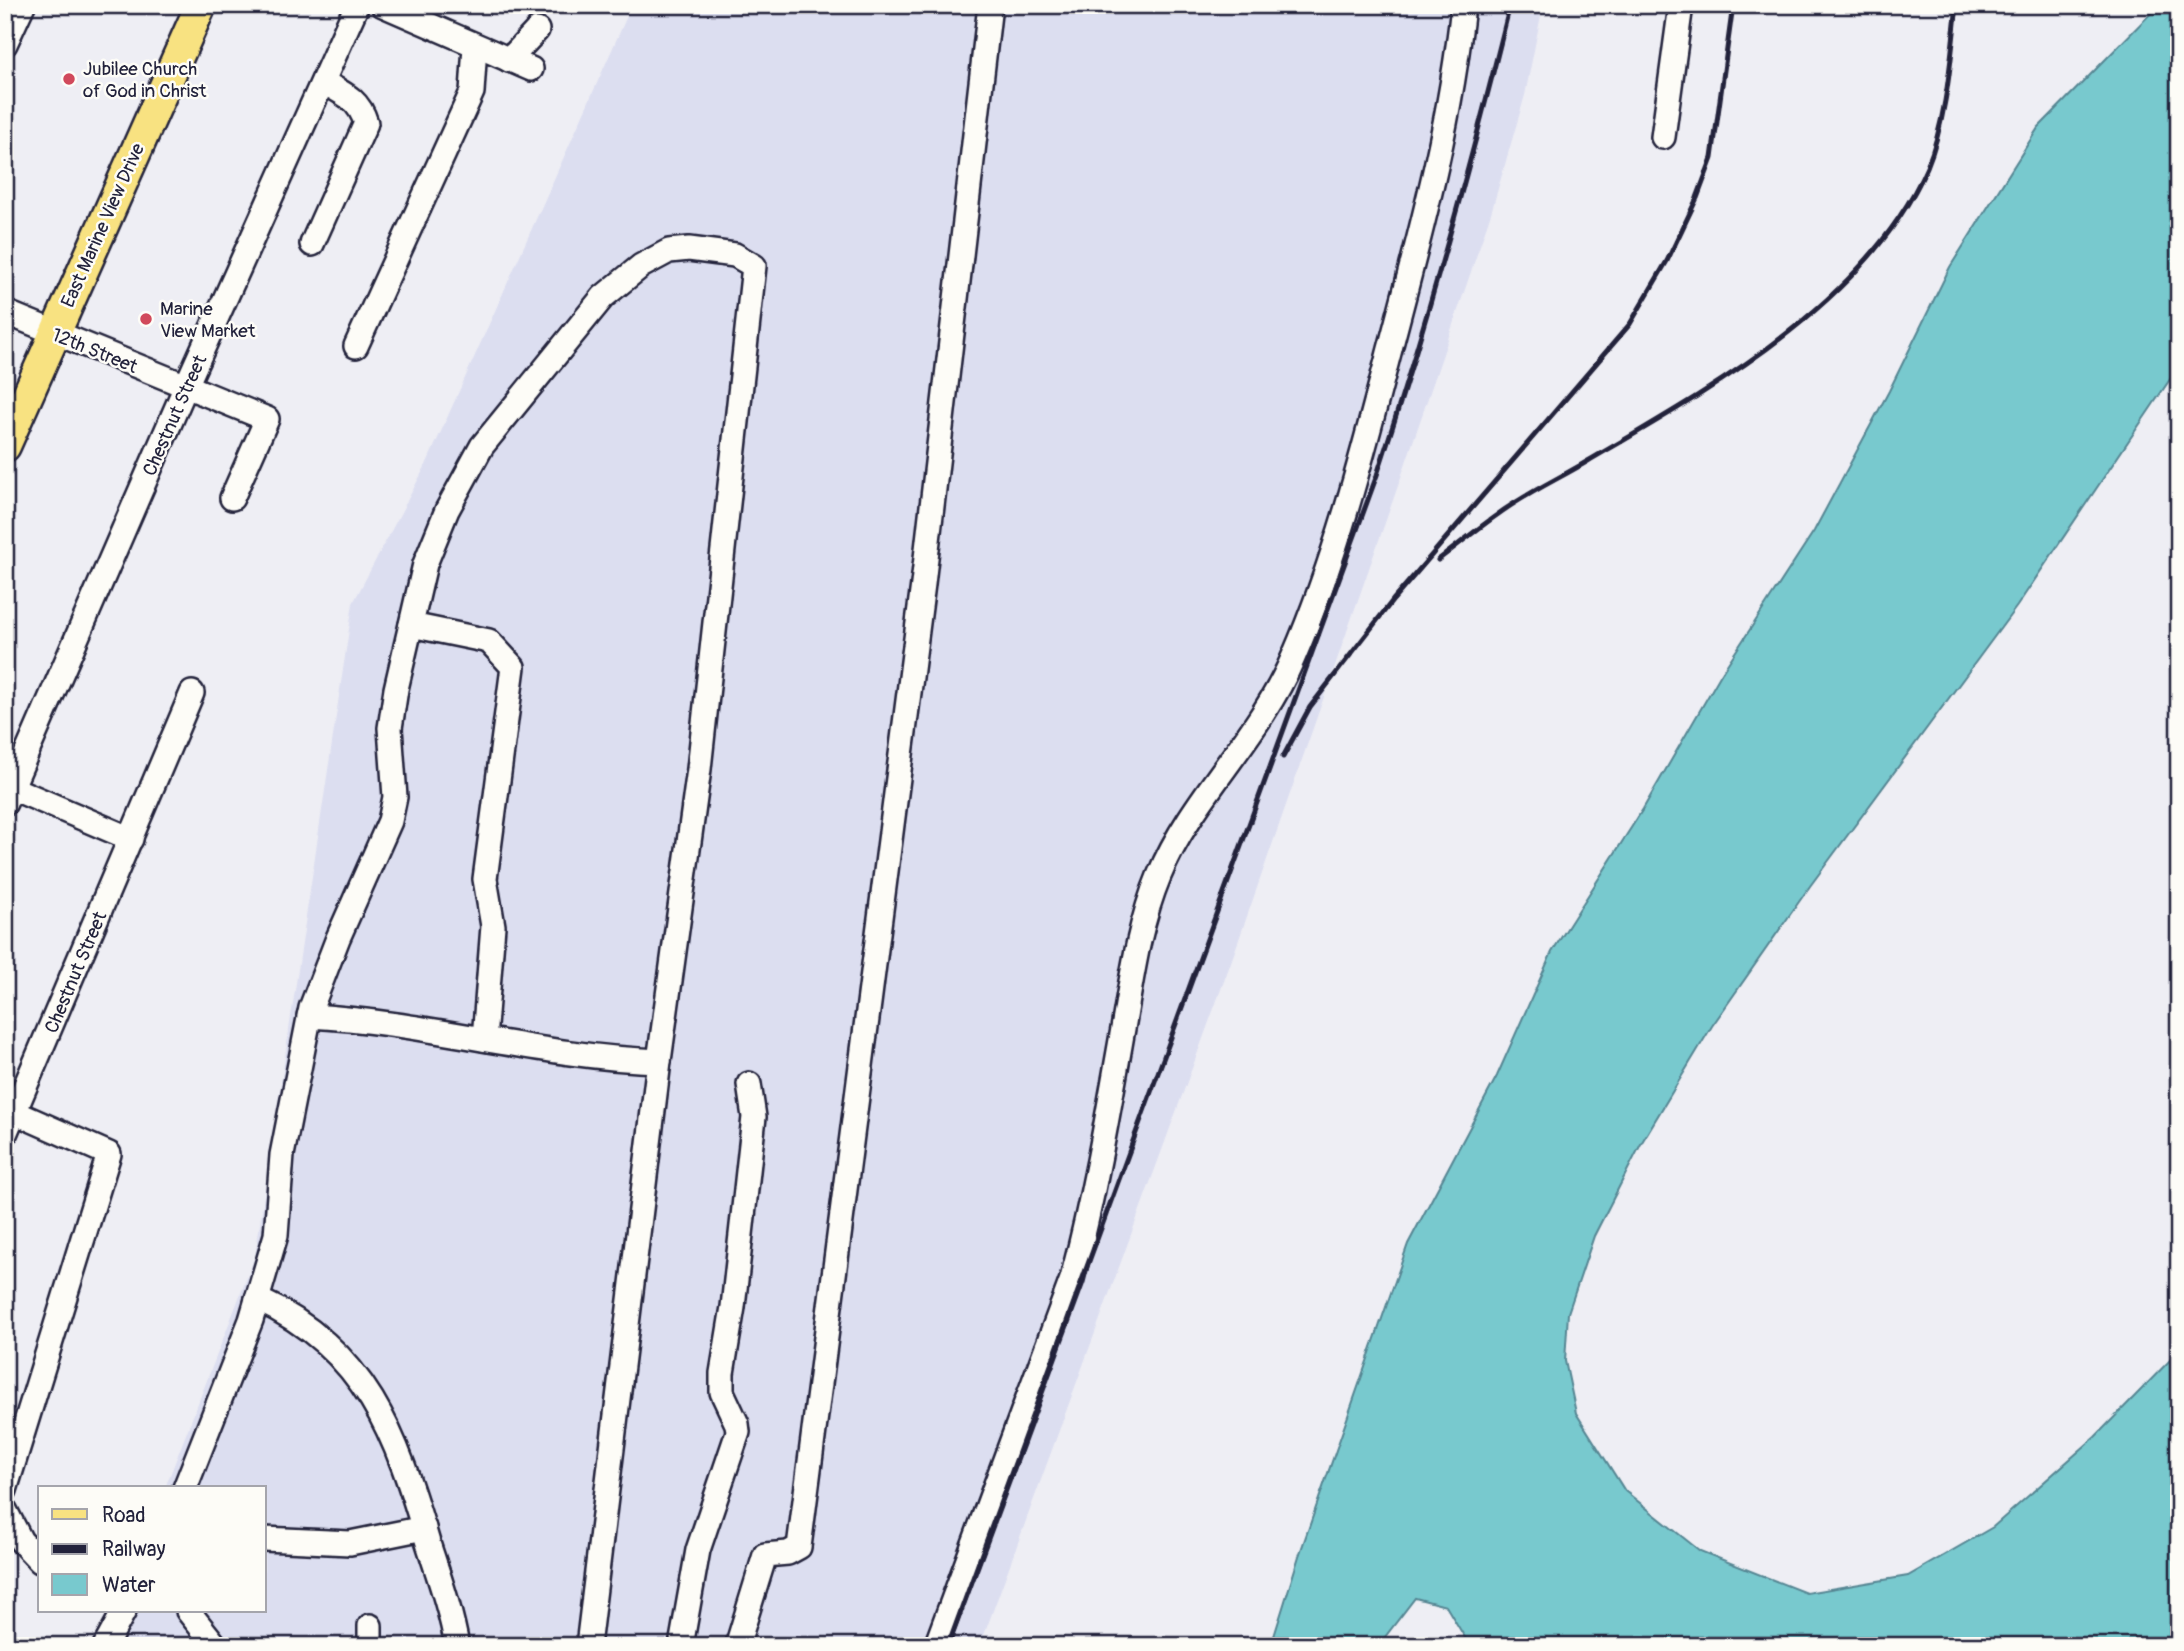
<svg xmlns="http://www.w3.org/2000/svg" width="2184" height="1651" font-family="Pangolin,sans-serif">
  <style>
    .built { fill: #dcdef0 }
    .water { fill: #78c9ce; stroke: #568693; stroke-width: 2 }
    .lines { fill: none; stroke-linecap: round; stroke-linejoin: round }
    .minor-casing { stroke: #22223b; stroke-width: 28 }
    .major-casing { stroke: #22223b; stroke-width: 35 }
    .path { stroke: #22223b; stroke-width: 3.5; stroke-dasharray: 5 5; stroke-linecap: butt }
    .minor { stroke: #fdfcf7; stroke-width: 23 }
    .major { stroke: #f8e281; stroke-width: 30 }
    .rail { stroke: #22223b; stroke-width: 5 }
    .poi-dot { fill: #d1495b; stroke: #fdfcf7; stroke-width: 2.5 }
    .labels { text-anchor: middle; stroke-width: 5; stroke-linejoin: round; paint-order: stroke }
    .poi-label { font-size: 19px; fill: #22223b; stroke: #fdfcf7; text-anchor: start }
    .street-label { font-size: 19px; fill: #22223b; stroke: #fdfcf7 }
  </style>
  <rect width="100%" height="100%" fill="#eeeef4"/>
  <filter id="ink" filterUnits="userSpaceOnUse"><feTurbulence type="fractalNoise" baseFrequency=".0143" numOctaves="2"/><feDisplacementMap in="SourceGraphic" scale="14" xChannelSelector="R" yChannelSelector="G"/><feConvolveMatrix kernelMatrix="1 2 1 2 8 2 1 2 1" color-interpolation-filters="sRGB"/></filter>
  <g filter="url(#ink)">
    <path class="built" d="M 632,5 L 1543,5 L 1525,95 L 1491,213 L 1399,483 L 1231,962 L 980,1646 L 104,1646 L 117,1611 L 264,1611 L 264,1488 L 165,1488 L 255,1257 L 353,603 L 426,465 Z"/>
    <path class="water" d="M 2159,5 L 2179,5 L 2179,366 L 2017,606 L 1810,886 L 1712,1026 L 1642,1142 L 1594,1236 L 1568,1313 L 1565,1361 L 1576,1413 L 1625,1491 L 1700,1551 L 1806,1593 L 1908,1576 L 1993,1527 L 2095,1437 L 2179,1351 L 2179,1646 L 1470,1646 L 1446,1606 L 1415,1598 L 1378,1646 L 1271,1646 L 1299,1556 L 1408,1244 L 1497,1076 L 1552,952 L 1643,809 L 1721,674 L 1814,531 L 1889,391 L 1950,267 L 2038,128 Z"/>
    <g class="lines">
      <defs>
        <g id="minor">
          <path d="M 383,5 L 531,69"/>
          <path d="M 5,44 L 23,5"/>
          <path d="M 509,60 L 537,30"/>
          <path d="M 1663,137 L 1681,5"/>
          <path d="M 312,244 L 366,123 C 359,99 343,93 323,82"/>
          <path d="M 5,312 L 267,419 L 232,498"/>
          <path d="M 356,346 L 472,92 L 475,46"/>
          <path d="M 411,625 L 489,641 L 513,667 L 485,879 L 493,926 L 484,1039"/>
          <path d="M 5,785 L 131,839"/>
          <path d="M 5,803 L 186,386 L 357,5"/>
          <path d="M 309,1016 C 427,1022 542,1057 659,1061 L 588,1646"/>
          <path d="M 5,1134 L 192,693"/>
          <path d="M 257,1299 C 367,1350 396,1434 428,1543 C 439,1577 451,1611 457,1646"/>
          <path d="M 185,1488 L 251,1320 L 276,1235 L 282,1155 L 311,1008 L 338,938 L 390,821 L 395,797 L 390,728 L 396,689 L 425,564 L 447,510 L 482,446 L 603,297 L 641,266 L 669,251 L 689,249 L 735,255 L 754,266 L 699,769 L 659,1061"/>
          <path d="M 5,1490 L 109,1154 L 14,1112"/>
          <path d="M 5,1510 L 21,1541 L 40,1561"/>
          <path d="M 264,1539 L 350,1543 L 424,1528"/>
          <path d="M 188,1611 L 216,1646"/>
          <path d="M 370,1626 L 370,1646"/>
          <path d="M 105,1646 L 124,1611"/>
          <path d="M 681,1646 L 698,1550 L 738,1432 L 737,1424 L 722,1392 L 722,1373 L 733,1307 L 754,1117 L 749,1084"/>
          <path d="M 737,1646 L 765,1555 L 788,1553 L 799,1547 L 923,584 L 990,5"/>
          <path d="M 936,1646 L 1072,1279 C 1093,1200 1107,1120 1121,1040 C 1131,985 1137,929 1159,876 C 1192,796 1259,738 1293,658 C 1336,559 1363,453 1390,349 C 1420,235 1451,123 1463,5"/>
        </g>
        <path id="major" d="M 5,446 L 201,5"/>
      </defs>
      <use href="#minor" class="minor-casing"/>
      <use href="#major" class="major-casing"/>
      <path class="path" d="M 5,486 L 12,470"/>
      <use href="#minor" class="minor"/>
      <use href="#major" class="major"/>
      <g class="rail">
        <path d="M 1438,560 C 1458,545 1477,529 1497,515 C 1525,494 1558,479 1588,461 C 1711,389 1868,302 1927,167 C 1947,119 1951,56 1957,5"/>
        <path d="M 1283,757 L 1310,707 L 1393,600 L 1630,324 L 1667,261 L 1697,198 L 1712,158 L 1733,5"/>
        <path d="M 948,1646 L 1377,475 C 1428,320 1471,163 1510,5"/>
      </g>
    </g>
  </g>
  <g class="poi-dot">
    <circle cx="69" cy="79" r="7"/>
    <circle cx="146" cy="319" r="7"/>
  </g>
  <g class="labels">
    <g class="poi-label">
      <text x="83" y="75">Jubilee Church<tspan x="83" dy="22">of God in Christ</tspan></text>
      <text x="160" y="315">Marine<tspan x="160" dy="22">View Market</tspan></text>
    </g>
    <g class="street-label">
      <text transform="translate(102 225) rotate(-66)" y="7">East Marine View Drive</text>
      <text transform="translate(95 350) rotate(22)" y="7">12th Street</text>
      <text transform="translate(174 415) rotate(-66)" y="7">Chestnut Street</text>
      <text transform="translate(75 972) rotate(-67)" y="7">Chestnut Street</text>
    </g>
  </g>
  <rect width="2184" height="1651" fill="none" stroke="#fdfcf7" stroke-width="28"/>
  <rect x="14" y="14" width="2156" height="1623" fill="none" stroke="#22223b" stroke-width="2.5" filter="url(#ink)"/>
  <rect x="38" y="1486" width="228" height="126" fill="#fdfcf7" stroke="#a5a5ac" stroke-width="2"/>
  <rect x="52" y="1509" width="35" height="10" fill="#f8e281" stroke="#a5a5ac" stroke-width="2"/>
  <text x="102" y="1522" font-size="21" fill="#22223b">Road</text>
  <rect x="52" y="1544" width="35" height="10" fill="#22223b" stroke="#a5a5ac" stroke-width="2"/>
  <text x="102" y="1556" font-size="21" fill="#22223b">Railway</text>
  <rect x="52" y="1574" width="35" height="21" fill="#78c9ce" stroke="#a5a5ac" stroke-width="2"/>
  <text x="102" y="1592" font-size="21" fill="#22223b">Water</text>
</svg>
